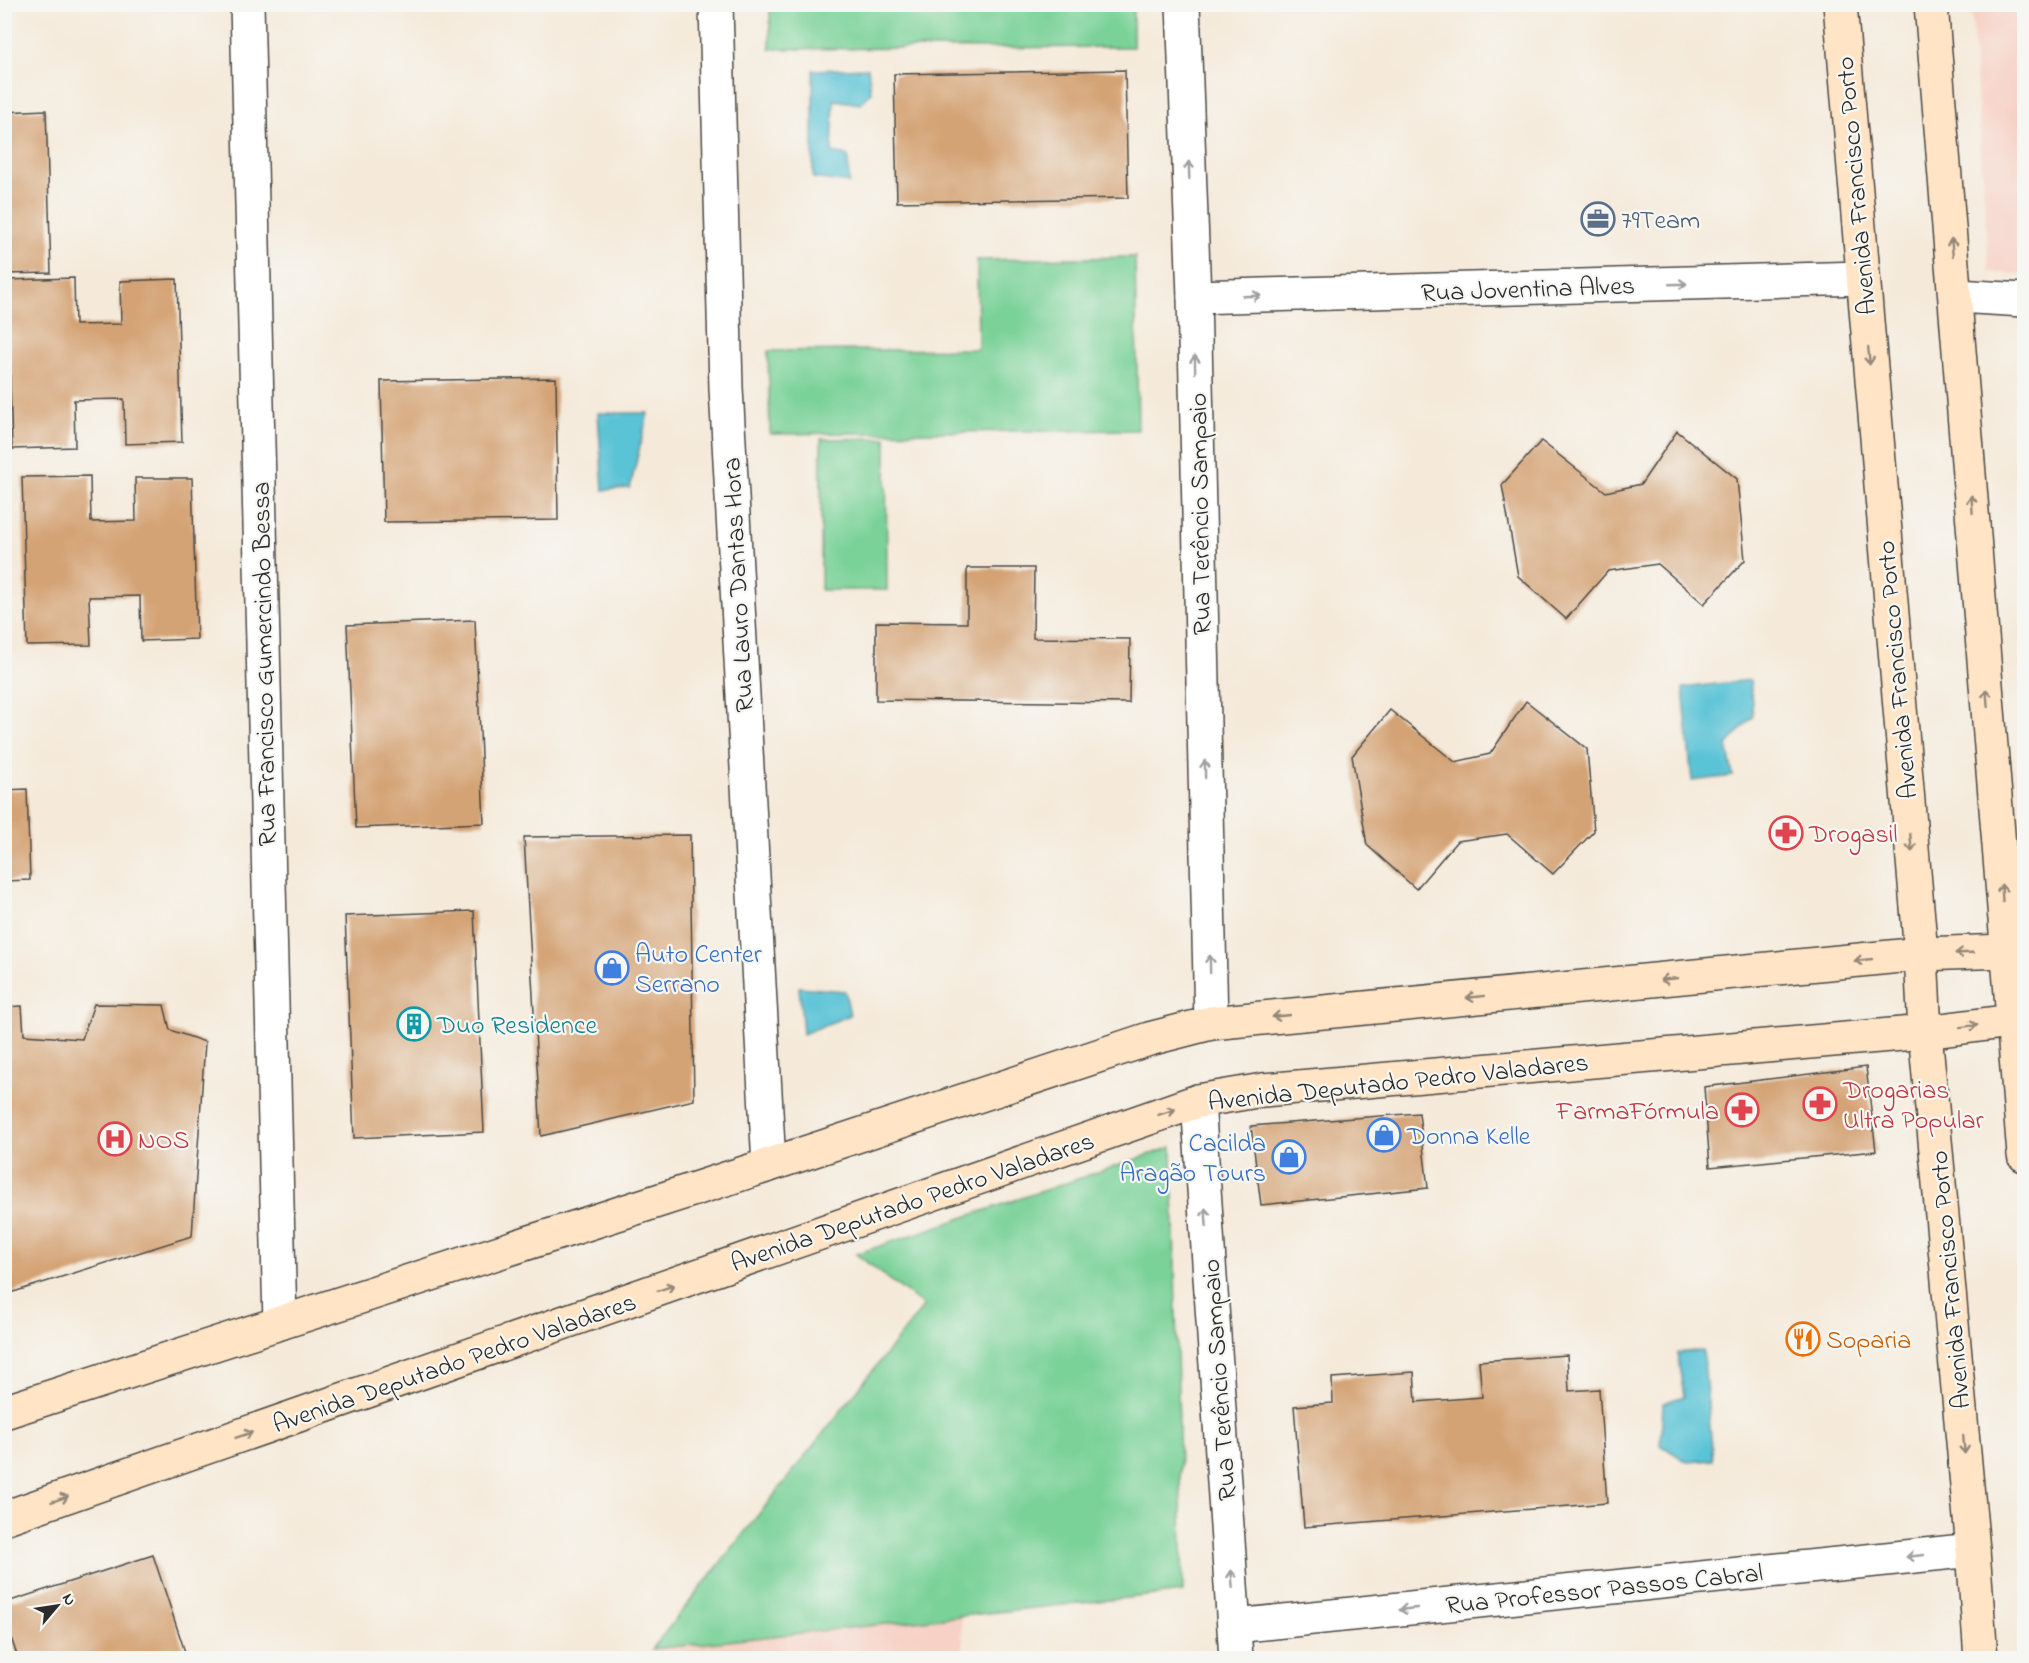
<svg xmlns="http://www.w3.org/2000/svg" width="2029" height="1663" font-family="'Indie Flower',sans-serif">
  <style>
    .built { fill: #f7d1c6 }
    .green { fill: #7ad298; stroke: #527e62; stroke-width: 1.5 }
    .water { fill: #5ac3d6; stroke: #427780; stroke-width: 1.5 }
    .building { fill: #d4a375 }
    .lines { fill: none; stroke-linecap: round; stroke-linejoin: round }
    .minor-casing { stroke: #494845; stroke-width: 36 }
    .secondary-casing { stroke: #494845; stroke-width: 36 }
    .minor { stroke: #fff; stroke-width: 33 }
    .secondary { stroke: #ffe4c6; stroke-width: 33 }
    .oneway { stroke: #a0a0a0 }
    .oneway2 { stroke: #958878 }
    .labels { text-anchor: middle; stroke-width: 4.5; stroke-linejoin: round; paint-order: stroke }
    .street-label { font-size: 26px; fill: #2b2b2b; stroke: #f6f6f2 }
    .service-label { font-size: 26px; fill: #4e5e75; stroke: #f6f6f2; text-anchor: start }
    .health-label { font-size: 26px; fill: #be3a42; stroke: #f6f6f2; text-anchor: start }
    .shop-label { font-size: 26px; fill: #366cbe; stroke: #f6f6f2; text-anchor: start }
    .culture-label { font-size: 26px; fill: #0d838f; stroke: #f6f6f2; text-anchor: start }
    .food-label { font-size: 26px; fill: #c56008; stroke: #f6f6f2; text-anchor: start }
  </style>
  <rect width="100%" height="100%" fill="#f6f6f2"/>
  <filter id="ink" filterUnits="userSpaceOnUse"><feTurbulence type="fractalNoise" baseFrequency=".0167" numOctaves="2"/><feDisplacementMap in="SourceGraphic" scale="12" xChannelSelector="R" yChannelSelector="G"/><feConvolveMatrix kernelMatrix="1 2 1 2 8 2 1 2 1" color-interpolation-filters="sRGB"/></filter>
  <filter id="wash" filterUnits="userSpaceOnUse"><feTurbulence type="fractalNoise" baseFrequency=".008" numOctaves="4" result="noise"/><feDisplacementMap in="SourceGraphic" scale="24" xChannelSelector="R" yChannelSelector="G"/><feGaussianBlur stdDeviation="1.35" result="paint"/><feColorMatrix in="noise" values="0 0 0 0 0 0 0 0 0 0 0 0 0 0 0 0 0 1.4 0 .05"/><feComposite in="paint" operator="in"/></filter>
  <g filter="url(#wash)">
    <rect width="100%" height="100%" fill="#f5eada"/>
    <g class="built">
      <path d="M 1971,5 L 2024,5 L 2024,275 L 1989,272 Z"/>
      <path d="M 961,1615 L 964,1658 L 653,1658 L 653,1650 Z"/>
    </g>
    <g class="green">
      <path d="M 770,5 L 1133,5 L 1133,47 L 770,49 Z"/>
      <path d="M 1135,257 L 1138,430 L 770,434 L 768,351 L 978,349 L 977,260 Z"/>
      <path d="M 886,438 L 887,590 L 821,590 L 821,439 Z"/>
      <path d="M 1172,1147 L 1183,1592 L 652,1649 L 924,1306 L 856,1254 Z"/>
    </g>
    <g class="water">
      <path d="M 868,68 L 871,92 L 861,104 L 834,100 L 832,153 L 848,156 L 849,183 L 813,178 L 813,70 Z"/>
      <path d="M 598,413 L 648,413 L 630,488 L 603,490 Z"/>
      <path d="M 1750,680 L 1753,716 L 1727,745 L 1733,776 L 1692,781 L 1683,688 Z"/>
      <path d="M 799,987 L 845,991 L 850,1015 L 803,1034 Z"/>
      <path d="M 1703,1350 L 1713,1460 L 1687,1462 L 1661,1445 L 1663,1403 L 1684,1396 L 1677,1353 Z"/>
    </g>
    <g id="blocks">
      <g class="building">
        <path d="M 1125,70 L 1128,198 L 897,202 L 894,74 Z"/>
        <path d="M 46,110 L 51,273 L 4,274 L 4,112 Z"/>
        <path d="M 74,278 L 75,325 L 121,324 L 120,281 L 177,279 L 182,442 L 125,444 L 124,399 L 74,400 L 75,447 L 12,449 L 7,280 Z"/>
        <path d="M 556,378 L 558,520 L 384,522 L 381,381 Z"/>
        <path d="M 1677,431 L 1737,479 L 1745,560 L 1704,604 L 1658,564 L 1608,571 L 1566,619 L 1518,576 L 1502,485 L 1541,441 L 1606,492 L 1641,484 Z"/>
        <path d="M 90,476 L 91,522 L 136,521 L 135,478 L 192,478 L 197,639 L 141,641 L 140,596 L 89,597 L 91,645 L 27,646 L 22,477 Z"/>
        <path d="M 967,568 L 1034,568 L 1033,638 L 1130,639 L 1129,703 L 876,700 L 876,622 L 967,623 Z"/>
        <path d="M 475,620 L 484,823 L 356,828 L 347,625 Z"/>
        <path d="M 1526,701 L 1587,749 L 1594,831 L 1553,874 L 1507,834 L 1457,841 L 1416,889 L 1367,845 L 1352,756 L 1390,710 L 1455,762 L 1490,754 Z"/>
        <path d="M 27,789 L 30,880 L 4,881 L 4,790 Z"/>
        <path d="M 690,835 L 694,1100 L 541,1136 L 524,837 Z"/>
        <path d="M 474,911 L 484,1132 L 354,1138 L 345,916 Z"/>
        <path d="M 94,1004 L 164,1005 L 170,1030 L 205,1042 L 192,1236 L 4,1295 L 4,1007 L 22,1006 L 24,1035 L 82,1039 Z"/>
        <path d="M 1866,1067 L 1876,1151 L 1710,1167 L 1704,1087 Z"/>
        <path d="M 1419,1113 L 1428,1188 L 1261,1205 L 1251,1126 Z"/>
        <path d="M 1567,1355 L 1569,1391 L 1599,1389 L 1607,1503 L 1304,1527 L 1294,1406 L 1333,1403 L 1332,1378 L 1414,1372 L 1416,1402 L 1482,1397 L 1479,1361 Z"/>
        <path d="M 153,1555 L 187,1658 L 18,1658 L 4,1618 L 4,1603 Z"/>
      </g>
    </g>
  </g>
  <g filter="url(#ink)">
    <use href="#blocks" fill-opacity="0" stroke="#494845" stroke-width="1.5"/>
    <g class="lines">
      <defs>
        <g id="minor">
          <path d="M 247,4 L 280,1323"/>
          <path d="M 716,4 L 726,388 L 769,1165"/>
          <path d="M 1183,4 L 1194,297 L 1211,1023"/>
          <path d="M 1957,296 L 2024,300"/>
          <path d="M 1194,297 L 1863,278"/>
          <path d="M 1198,1101 L 1236,1658"/>
          <path d="M 1235,1626 L 1973,1550"/>
        </g>
        <g id="secondary">
          <path d="M 1840,4 L 1921,954 L 1925,1032 L 1973,1550 L 1981,1658"/>
          <path d="M 1931,4 C 1965,388 1991,772 2024,1155"/>
          <path d="M 4,1412 L 769,1165 L 1149,1039 L 1211,1023 L 1921,954 L 2007,951"/>
          <path d="M 4,1518 L 1198,1101 L 1263,1090 L 1925,1032 L 2012,1021"/>
        </g>
      </defs>
      <use href="#minor" class="minor-casing"/>
      <use href="#secondary" class="secondary-casing"/>
      <use href="#minor" class="minor"/>
      <use href="#secondary" class="secondary"/>
    </g>
    <defs><path id="oneway-shaft" d="M-6 0H5M1.5-3L5.5 0L1.5 3" fill="none" stroke-width="1.6" stroke-linecap="round" stroke-linejoin="round" transform="scale(1.5)"/></defs>
    <g class="oneway">
      <use href="#oneway-shaft" transform="translate(1189 170) rotate(-92)"/>
      <use href="#oneway-shaft" transform="translate(1678 284) rotate(-2)"/>
      <use href="#oneway-shaft" transform="translate(1252 296) rotate(-2)"/>
      <use href="#oneway-shaft" transform="translate(1195 364) rotate(-91)"/>
      <use href="#oneway-shaft" transform="translate(1205 769) rotate(-91)"/>
      <use href="#oneway-shaft" transform="translate(1210 964) rotate(-91)"/>
      <use href="#oneway-shaft" transform="translate(1206 1217) rotate(-94)"/>
      <use href="#oneway-shaft" transform="translate(1915 1556) rotate(174)"/>
      <use href="#oneway-shaft" transform="translate(1232 1579) rotate(-94)"/>
      <use href="#oneway-shaft" transform="translate(1408 1609) rotate(174)"/>
    </g>
    <g class="oneway2">
      <use href="#oneway-shaft" transform="translate(1952 247) rotate(-95)"/>
      <use href="#oneway-shaft" transform="translate(1869 356) rotate(85)"/>
      <use href="#oneway-shaft" transform="translate(1972 504) rotate(-94)"/>
      <use href="#oneway-shaft" transform="translate(1987 698) rotate(-94)"/>
      <use href="#oneway-shaft" transform="translate(1911 843) rotate(85)"/>
      <use href="#oneway-shaft" transform="translate(2002 893) rotate(-94)"/>
      <use href="#oneway-shaft" transform="translate(1964 953) rotate(178)"/>
      <use href="#oneway-shaft" transform="translate(1863 960) rotate(174)"/>
      <use href="#oneway-shaft" transform="translate(1669 979) rotate(174)"/>
      <use href="#oneway-shaft" transform="translate(1475 997) rotate(174)"/>
      <use href="#oneway-shaft" transform="translate(1281 1016) rotate(174)"/>
      <use href="#oneway-shaft" transform="translate(1969 1026) rotate(-7)"/>
      <use href="#oneway-shaft" transform="translate(1167 1112) rotate(-19)"/>
      <use href="#oneway-shaft" transform="translate(666 1288) rotate(-19)"/>
      <use href="#oneway-shaft" transform="translate(244 1435) rotate(-19)"/>
      <use href="#oneway-shaft" transform="translate(1964 1445) rotate(85)"/>
      <use href="#oneway-shaft" transform="translate(60 1499) rotate(-19)"/>
    </g>
  </g>
  <defs>
    <symbol id="office-ring" viewBox="-11 -11 22 22"><circle r="9.5" fill="#f6f6f2" stroke="#5c6f8a" stroke-width="1.5"/><path d="M-6-3h4V-5.5h4V-3h4V5H-6ZM-1-4.5V-3h2v-1.5ZM-6 0V1H6V0Z" fill="#5c6f8a"/></symbol>
    <symbol id="pharmacy-ring" viewBox="-11 -11 22 22"><circle r="9.5" fill="#f6f6f2" stroke="#e0444e" stroke-width="1.5"/><path d="M-2-6h4v4h4v4h-4v4h-4v-4h-4v-4h4Z" fill="#e0444e"/></symbol>
    <symbol id="shop-ring" viewBox="-11 -11 22 22"><circle r="9.5" fill="#f6f6f2" stroke="#3f7fe0" stroke-width="1.5"/><path d="M-5-2.5h2.3a2.7 3.5 0 0 1 5.4 0H5L5.5 6h-11ZM-1.5-2.5h3a1.5 2.3 0 0 0-3 0Z" fill="#3f7fe0"/></symbol>
    <symbol id="building-ring" viewBox="-11 -11 22 22"><circle r="9.5" fill="#f6f6f2" stroke="#0f9aa8" stroke-width="1.5"/><path d="M-4-6H4V6H1V3H-1V6H-4ZM-2.5-4.3h1.7v1.8h-1.7ZM.8-4.3h1.7v1.8H.8ZM-2.5-1h1.7V.8h-1.7ZM.8-1h1.7V.8H.8Z" fill="#0f9aa8"/></symbol>
    <symbol id="hospital-ring" viewBox="-11 -11 22 22"><circle r="9.5" fill="#f6f6f2" stroke="#e0444e" stroke-width="1.5"/><path d="M-5-5h3v3.5h4V-5h3V5h-3V1.5h-4V5h-3Z" fill="#e0444e"/></symbol>
    <symbol id="restaurant-ring" viewBox="-11 -11 22 22"><circle r="9.5" fill="#f6f6f2" stroke="#e8710a" stroke-width="1.5"/><path d="M-5-6h1v4h1v-4h1v4h1v-4h1v5L-1.5 .5V6h-2V.5L-5-1ZM5-6V6H3V1.5H1.5Q1.5-4 5-6Z" fill="#e8710a"/></symbol>
  </defs>
  <g fill-rule="evenodd">
    <use href="#office-ring" x="1579" y="200" width="38" height="38"/>
    <use href="#pharmacy-ring" x="1767" y="814" width="38" height="38"/>
    <use href="#shop-ring" x="593" y="949" width="38" height="38"/>
    <use href="#building-ring" x="395" y="1005" width="38" height="38"/>
    <use href="#pharmacy-ring" x="1801" y="1085" width="38" height="38"/>
    <use href="#pharmacy-ring" x="1723" y="1091" width="38" height="38"/>
    <use href="#shop-ring" x="1365" y="1116" width="38" height="38"/>
    <use href="#hospital-ring" x="96" y="1120" width="38" height="38"/>
    <use href="#shop-ring" x="1270" y="1138" width="38" height="38"/>
    <use href="#restaurant-ring" x="1784" y="1320" width="38" height="38"/>
  </g>
  <g class="labels">
    <g class="street-label">
      <text transform="translate(1855 186) rotate(-95)" y="9">Avenida Francisco Porto</text>
      <text transform="translate(1528 288) rotate(-2)" y="9">Rua Joventina Alves</text>
      <text transform="translate(1199 514) rotate(-91)" y="9">Rua Terêncio Sampaio</text>
      <text transform="translate(737 585) rotate(-93)" y="9">Rua Lauro Dantas Hora</text>
      <text transform="translate(263 664) rotate(-91)" y="9">Rua Francisco Gumercindo Bessa</text>
      <text transform="translate(1896 670) rotate(-95)" y="9">Avenida Francisco Porto</text>
      <text transform="translate(1398 1081) rotate(-6)" y="9">Avenida Deputado Pedro Valadares</text>
      <text transform="translate(912 1201) rotate(-19)" y="9">Avenida Deputado Pedro Valadares</text>
      <text transform="translate(1949 1280) rotate(-95)" y="9">Avenida Francisco Porto</text>
      <text transform="translate(454 1362) rotate(-19)" y="9">Avenida Deputado Pedro Valadares</text>
      <text transform="translate(1218 1380) rotate(-94)" y="9">Rua Terêncio Sampaio</text>
      <text transform="translate(1604 1588) rotate(-6)" y="9">Rua Professor Passos Cabral</text>
    </g>
    <g class="service-label">
      <text x="1621" y="228">79Team</text>
    </g>
    <g class="health-label">
      <text x="1809" y="842">Drogasil</text>
      <text x="1843" y="1098">Drogarias<tspan x="1843" dy="30">Ultra Popular</tspan></text>
      <text x="1719" y="1119" text-anchor="end">FarmaFórmula</text>
      <text x="138" y="1148">NOS</text>
    </g>
    <g class="shop-label">
      <text x="635" y="962">Auto Center<tspan x="635" dy="30">Serrano</tspan></text>
      <text x="1407" y="1144">Donna Kelle</text>
      <text x="1266" y="1151" text-anchor="end">Cacilda<tspan x="1266" dy="30">Aragão Tours</tspan></text>
    </g>
    <g class="culture-label">
      <text x="437" y="1033">Duo Residence</text>
    </g>
    <g class="food-label">
      <text x="1826" y="1348">Soparia</text>
    </g>
  </g>
  <rect width="2029" height="1663" fill="none" stroke="#f6f6f2" stroke-width="24"/>
  <g transform="translate(57 1606) rotate(61)" stroke="#f6f6f2" stroke-width="4.5" paint-order="stroke">
  <path d="M0-4.5L10 22L0 15L-10 22Z" fill="#2b2b2b"/>
  <text y="-9" font-size="16" font-weight="bold" text-anchor="middle" fill="#2b2b2b">N</text>
  </g>
</svg>
